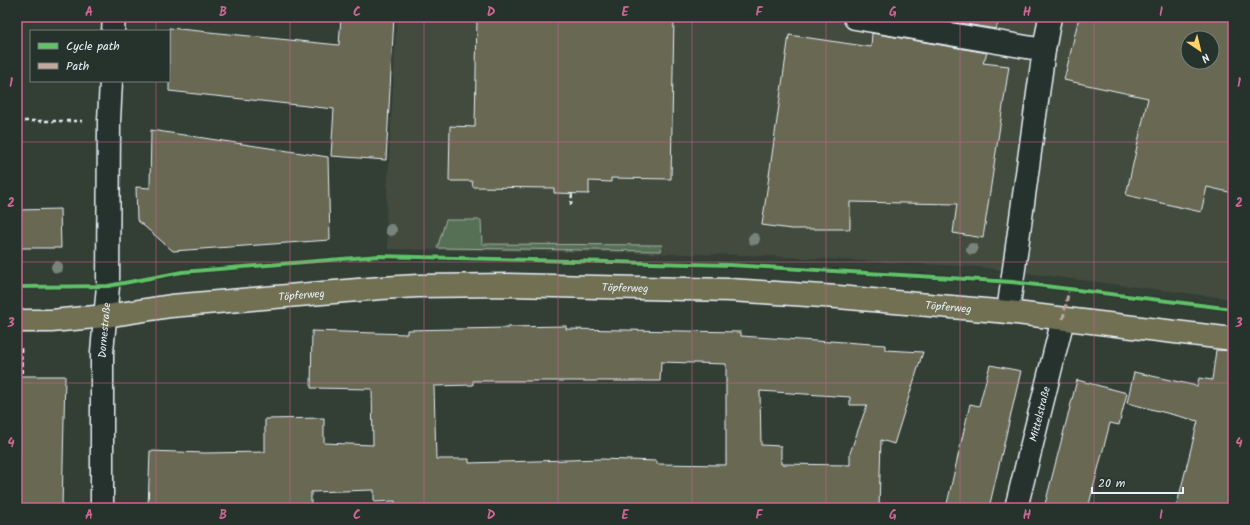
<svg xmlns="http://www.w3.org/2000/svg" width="1250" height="525" font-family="Kalam,sans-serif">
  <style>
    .built { fill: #434b3e; fill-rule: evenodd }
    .green { fill: #576f54; stroke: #a0b0a6 }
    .building { fill: #696853; stroke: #e8f1f8; fill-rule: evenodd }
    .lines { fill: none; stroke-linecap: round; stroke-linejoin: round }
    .minor-casing { stroke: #e8f1f8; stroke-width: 25 }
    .major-casing { stroke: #e8f1f8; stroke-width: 25 }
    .path { stroke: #e8f1f8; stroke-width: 2.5; stroke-dasharray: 4 3; stroke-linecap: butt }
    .minor { stroke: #26332d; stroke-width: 22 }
    .major { stroke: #716f52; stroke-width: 22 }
    .quiet { stroke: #c3a89e; stroke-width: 3; stroke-dasharray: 6 3; stroke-linecap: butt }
    .cycleway-casing { stroke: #26332d; stroke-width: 6 }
    .cycleway { stroke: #61c268; stroke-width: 4 }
    .tree { fill: #77847c }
    .grid { fill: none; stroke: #cf6492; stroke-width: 1; stroke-opacity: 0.55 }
    .labels { text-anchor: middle; stroke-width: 3.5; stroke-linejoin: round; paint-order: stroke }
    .street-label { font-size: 11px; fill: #e8f1f8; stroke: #26332d }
    .neatline { fill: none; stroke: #cf6492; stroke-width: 1.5 }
    .grid-label { font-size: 13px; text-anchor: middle; font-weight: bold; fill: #cf6492 }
  </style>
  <rect width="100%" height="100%" fill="#333e35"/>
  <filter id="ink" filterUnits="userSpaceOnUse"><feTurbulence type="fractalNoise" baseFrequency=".025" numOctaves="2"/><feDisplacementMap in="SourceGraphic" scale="8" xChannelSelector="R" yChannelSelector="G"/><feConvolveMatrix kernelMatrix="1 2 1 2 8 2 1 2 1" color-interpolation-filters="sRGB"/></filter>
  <g filter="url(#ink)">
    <path class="built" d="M 397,17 L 1233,17 L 1233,299 L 978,267 L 746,255 L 388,249 L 386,212 ZM 1188,38 L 1212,38 L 1212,62 L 1188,62 Z"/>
    <path class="green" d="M 446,220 L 481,220 L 482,244 L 662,245 L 661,251 L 437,248 Z"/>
    <g class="building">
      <path d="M 341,17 L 394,17 L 386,160 L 331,156 L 334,109 L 169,91 L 169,28 L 339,45 Z"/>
      <path d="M 477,17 L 674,17 L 671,179 L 611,178 L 611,182 L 589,181 L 589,194 L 554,193 L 554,188 L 473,187 L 472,181 L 449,181 L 450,126 L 475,127 Z"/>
      <path d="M 924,17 L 1000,17 L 996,29 Z"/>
      <path d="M 1079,17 L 1233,17 L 1233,193 L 1207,187 L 1201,212 L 1126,195 L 1148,98 L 1064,80 ZM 1188,38 L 1212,38 L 1212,62 L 1188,62 Z"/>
      <path d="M 872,33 L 987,53 L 983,63 L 1009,66 L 983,238 L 953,233 L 957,204 L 850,202 L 850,229 L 791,229 L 762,225 L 789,35 L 871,47 Z"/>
      <path d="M 151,130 L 328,157 L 330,240 L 173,251 L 137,220 L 136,187 L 150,188 Z"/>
      <path d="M 60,209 L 61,248 L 17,248 L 17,210 Z"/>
      <path d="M 566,326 L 566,329 L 741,332 L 741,336 L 830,342 L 830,341 L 885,345 L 885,350 L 923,352 L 894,444 L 881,440 L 879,508 L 395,508 L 395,501 L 374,502 L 374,490 L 311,492 L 311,508 L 148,508 L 150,451 L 205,453 L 265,452 L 265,419 L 324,418 L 324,443 L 373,445 L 372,389 L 311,388 L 312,331 L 407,334 L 407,330 L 508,328 L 508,327 ZM 661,362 L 726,364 L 726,465 L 657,464 L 657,461 L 601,459 L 469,463 L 469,459 L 436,459 L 434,386 L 473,385 L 473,381 L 660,381 ZM 760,391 L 850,397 L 850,405 L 867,405 L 850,453 L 850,465 L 781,464 L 781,446 L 761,445 Z"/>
      <path d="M 1216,350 L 1233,351 L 1233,508 L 1176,508 L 1198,421 L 1127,403 L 1134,372 L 1197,386 L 1199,378 L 1212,380 Z"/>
      <path d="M 990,365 L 1021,371 L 989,508 L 946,508 L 970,404 L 979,406 Z"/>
      <path d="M 17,376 L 65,376 L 62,508 L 19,508 L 20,429 L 17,429 Z"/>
      <path d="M 1077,380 L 1127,393 L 1119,425 L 1110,423 L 1088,508 L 1044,508 Z"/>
    </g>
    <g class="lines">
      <defs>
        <g id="minor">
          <path d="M 855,18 L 1044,50"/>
          <path d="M 113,31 L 114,17"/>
          <path d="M 1008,312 L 1044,50 L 1050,17"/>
          <path id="s1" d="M 102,508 L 102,352 L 108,286 L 109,121 L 111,81"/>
          <path id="s2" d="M 1016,508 L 1063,319"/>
        </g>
        <g id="major">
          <path id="s3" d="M 17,321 L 51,321 L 106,316 L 171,306 L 381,288 L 418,286 L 509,285 L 730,290 L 838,297 L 1008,312 L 1233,339"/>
        </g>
      </defs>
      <use href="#minor" class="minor-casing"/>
      <use href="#major" class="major-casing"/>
      <g class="path">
        <path d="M 17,121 L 82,121"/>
        <path d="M 571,205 L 572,193"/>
        <path d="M 21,348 L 22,376"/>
        <path d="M 17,484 L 20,484"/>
      </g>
      <use href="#minor" class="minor"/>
      <use href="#major" class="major"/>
      <path class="quiet" d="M 1063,319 L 1069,289"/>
      <defs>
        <path id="cycleway" d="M 17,287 L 108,286 L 182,272 L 379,256 L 730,265 L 935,277 L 1012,282 L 1233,309"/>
      </defs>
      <use href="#cycleway" class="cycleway-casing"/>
      <use href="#cycleway" class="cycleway"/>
    </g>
    <g class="tree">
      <circle cx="391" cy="230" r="6"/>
      <circle cx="754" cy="239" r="6"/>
      <circle cx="972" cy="249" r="6"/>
      <circle cx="57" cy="267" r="6"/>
    </g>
  </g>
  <path class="grid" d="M 156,17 L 156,31M 290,17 L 290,508M 424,17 L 424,508M 558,17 L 558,508M 692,17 L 692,508M 826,17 L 826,508M 960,17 L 960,508M 1094,17 L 1094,508M 156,81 L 156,508M 17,142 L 1233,142M 17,262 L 1233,262M 17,383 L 1233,383"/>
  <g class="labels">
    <g class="street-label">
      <text dy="4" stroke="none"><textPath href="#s3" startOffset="610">Töpferweg</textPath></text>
      <text dy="4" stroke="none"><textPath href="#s3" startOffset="286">Töpferweg</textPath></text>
      <text dy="4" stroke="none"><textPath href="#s3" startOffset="934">Töpferweg</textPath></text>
      <text dy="4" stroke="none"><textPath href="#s1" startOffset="178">Dornestraße</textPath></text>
      <text dy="4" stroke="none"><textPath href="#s2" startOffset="97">Mittelstraße</textPath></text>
    </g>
  </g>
  <rect width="1250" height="525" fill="none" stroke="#26332d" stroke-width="44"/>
  <rect x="30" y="30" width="140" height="52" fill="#26332d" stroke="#747f7e"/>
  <rect x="38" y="43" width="20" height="6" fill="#61c268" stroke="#747f7e"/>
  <text x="66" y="50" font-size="12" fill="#e8f1f8">Cycle path</text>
  <rect x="38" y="63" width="20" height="6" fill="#c3a89e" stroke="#747f7e"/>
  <text x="66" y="70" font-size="12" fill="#e8f1f8">Path</text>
  <g transform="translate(1200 50) rotate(145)"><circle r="19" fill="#26332d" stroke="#747f7e"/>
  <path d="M0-3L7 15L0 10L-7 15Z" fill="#ffd166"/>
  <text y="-6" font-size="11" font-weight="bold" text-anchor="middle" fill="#e8f1f8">N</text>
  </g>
  <path d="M1092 487v6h91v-6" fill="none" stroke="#e8f1f8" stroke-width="2"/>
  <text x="1098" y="487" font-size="12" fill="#e8f1f8" stroke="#26332d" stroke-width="3" paint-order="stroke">20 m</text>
  <rect x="22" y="22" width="1206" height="481" class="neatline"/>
  <g class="grid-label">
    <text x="89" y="16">A</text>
    <text x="223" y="16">B</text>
    <text x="357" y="16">C</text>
    <text x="491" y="16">D</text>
    <text x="625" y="16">E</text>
    <text x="759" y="16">F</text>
    <text x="893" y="16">G</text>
    <text x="1027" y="16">H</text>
    <text x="1161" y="16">I</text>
    <text x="11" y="87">1</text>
    <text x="1239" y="87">1</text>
    <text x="11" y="207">2</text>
    <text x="1239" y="207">2</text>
    <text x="11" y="327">3</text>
    <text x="1239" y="327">3</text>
    <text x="11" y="447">4</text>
    <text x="1239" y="447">4</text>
    <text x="89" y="519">A</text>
    <text x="223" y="519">B</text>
    <text x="357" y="519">C</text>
    <text x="491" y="519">D</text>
    <text x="625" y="519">E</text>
    <text x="759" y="519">F</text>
    <text x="893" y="519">G</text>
    <text x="1027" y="519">H</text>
    <text x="1161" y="519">I</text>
  </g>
</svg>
